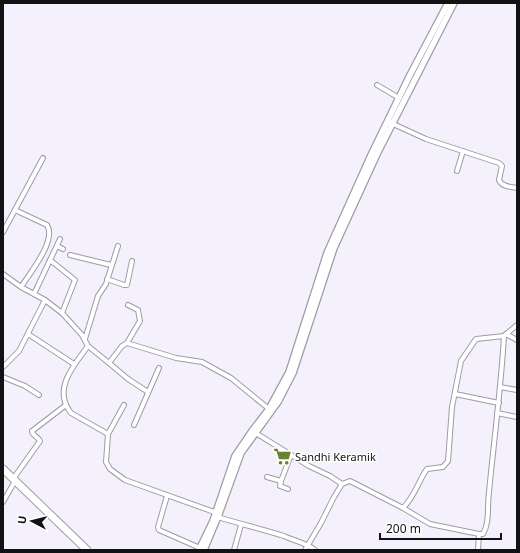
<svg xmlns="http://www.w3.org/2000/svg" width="520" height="553" font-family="'Noto Sans',sans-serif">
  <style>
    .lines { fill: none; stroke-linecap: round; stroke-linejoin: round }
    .street-casing { stroke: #9e9ba5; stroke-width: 6 }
    .secondary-casing { stroke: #9e9ba5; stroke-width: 8 }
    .highway-casing { stroke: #9e9ba5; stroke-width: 9 }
    .street { stroke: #fff; stroke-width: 4 }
    .secondary { stroke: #fff; stroke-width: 5.5 }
    .highway { stroke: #fff; stroke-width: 7 }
    .labels { text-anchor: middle; stroke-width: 3; stroke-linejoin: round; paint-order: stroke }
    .poi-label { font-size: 11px; fill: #121114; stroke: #fff; text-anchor: start }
  </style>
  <rect width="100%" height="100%" fill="#f4f1fc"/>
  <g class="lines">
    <defs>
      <g id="street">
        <path d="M 377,85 L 399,98"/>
        <path d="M 391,123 L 426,139 L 499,163 L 502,166 L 499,180 C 502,187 511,187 517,188"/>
        <path d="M 457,171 L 463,151"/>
        <path d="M 15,210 L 47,225 C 57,240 30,273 21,287"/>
        <path d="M 3,232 L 43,158"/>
        <path d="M 57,246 L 63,249"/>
        <path d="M 70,255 L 111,265"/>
        <path d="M 50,260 L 75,280 L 62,313"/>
        <path d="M 3,274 L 21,287 L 45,300 L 62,313 L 82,335 L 88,346 L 109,363 L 122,346 L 127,343 L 176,358 L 202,362 L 231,378 L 269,409"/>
        <path d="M 107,279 L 124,285 L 127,285 L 132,261"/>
        <path d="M 34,294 L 60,239"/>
        <path d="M 28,334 L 74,364"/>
        <path d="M 506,334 L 517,340"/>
        <path d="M 85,339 L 98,296 L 106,284 L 118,246"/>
        <path d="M 127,343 L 140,321 L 138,310 L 128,305"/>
        <path d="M 88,346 C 74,365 52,389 71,413 L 108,434"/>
        <path d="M 109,363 L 128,379 L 148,392"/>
        <path d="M 3,367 L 19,351 L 45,300"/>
        <path d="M 3,377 L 25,386 L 39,395"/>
        <path d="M 500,387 L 517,390"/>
        <path d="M 455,394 L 499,403"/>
        <path d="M 124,405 L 108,434 L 106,462 L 110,469 L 125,480 L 217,513"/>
        <path d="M 497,413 L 517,417"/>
        <path d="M 134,425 L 159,368"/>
        <path d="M 254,432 L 309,466 L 330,476 L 342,484 L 350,481 L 403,508 C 416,495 417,483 427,469 L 443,467 L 448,461 L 452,407 L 461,361 L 476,339 L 504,336 L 517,325"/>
        <path d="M 267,477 L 281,481 L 280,486 L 288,489"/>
        <path d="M 13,479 L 40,441 C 39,437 32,436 32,431 L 66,405"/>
        <path d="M 281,481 L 291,455"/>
        <path d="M 167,496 L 158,527 L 159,530 L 200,548"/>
        <path d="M 3,502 L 15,481"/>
        <path d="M 403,508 L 430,524 L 479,534 L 478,550"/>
        <path d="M 218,517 C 240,524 262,529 284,536 C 295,541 306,543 315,550"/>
        <path d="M 479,534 L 483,534 C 490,522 487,506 489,492 C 494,440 501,388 504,336"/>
        <path d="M 234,550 L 241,525"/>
        <path d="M 305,550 L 321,523 L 334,497 L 342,484"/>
      </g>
      <g id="secondary">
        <path d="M 199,550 L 213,521 L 235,456 L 252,431 L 269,409 L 289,372 L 327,253 L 372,153 L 410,75 L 448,3"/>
        <path d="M 204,550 L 219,514 L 241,453 L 278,402 L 293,373 L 334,248 L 377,154 L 454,3"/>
      </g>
      <path id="highway" d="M 3,469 L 87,550"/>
    </defs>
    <use href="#street" class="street-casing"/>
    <use href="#secondary" class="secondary-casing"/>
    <use href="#highway" class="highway-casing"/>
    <use href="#street" class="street"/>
    <use href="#secondary" class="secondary"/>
    <use href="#highway" class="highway"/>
  </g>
  <defs>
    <symbol id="supermarket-bare" viewBox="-9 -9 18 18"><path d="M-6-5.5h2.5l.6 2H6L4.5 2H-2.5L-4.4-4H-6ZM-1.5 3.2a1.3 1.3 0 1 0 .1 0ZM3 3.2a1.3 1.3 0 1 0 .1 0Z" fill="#698133" stroke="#fff" stroke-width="2.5" paint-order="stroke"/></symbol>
  </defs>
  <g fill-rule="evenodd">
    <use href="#supermarket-bare" x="270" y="444" width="25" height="25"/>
  </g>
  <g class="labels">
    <g class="poi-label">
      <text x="295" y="461">Sandhi Keramik</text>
    </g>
  </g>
  <rect width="520" height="553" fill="none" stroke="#121114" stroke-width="8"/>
  <g transform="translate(32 521) rotate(277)" stroke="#ffffff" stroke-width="3" paint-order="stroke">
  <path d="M0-3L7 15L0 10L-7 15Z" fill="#121114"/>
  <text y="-6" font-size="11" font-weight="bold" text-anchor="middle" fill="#121114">U</text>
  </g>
  <path d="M380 533v6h121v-6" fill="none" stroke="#121114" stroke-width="2"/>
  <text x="386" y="533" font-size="12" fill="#121114" stroke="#ffffff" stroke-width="3" paint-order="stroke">200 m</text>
</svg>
